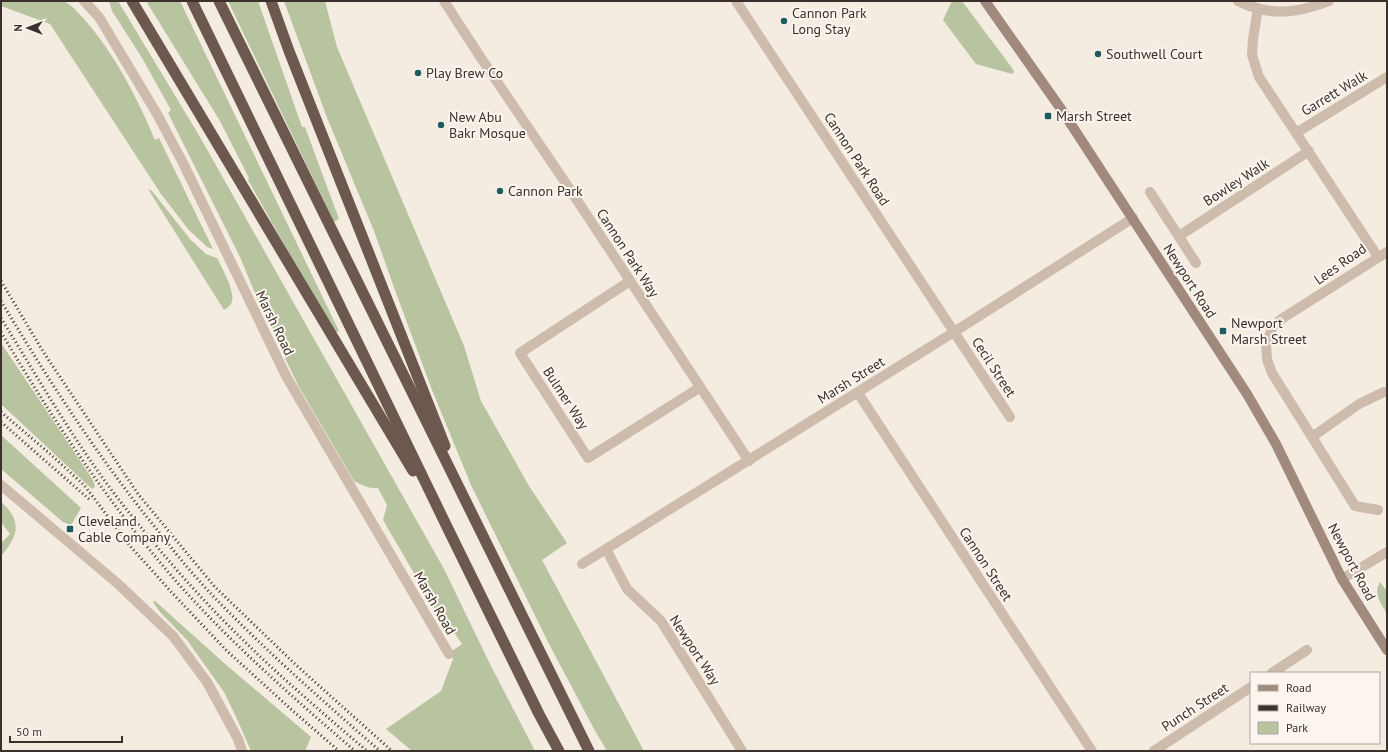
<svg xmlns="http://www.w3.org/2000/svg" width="1388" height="752" font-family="'PT Sans',sans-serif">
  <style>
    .green { fill: #b8c4a0 }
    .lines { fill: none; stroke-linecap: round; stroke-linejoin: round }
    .minor { stroke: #cdbbac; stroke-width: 10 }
    .tertiary { stroke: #cdbbac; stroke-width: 10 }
    .secondary { stroke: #a18a7d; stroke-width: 10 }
    .trunk { stroke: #6c584f; stroke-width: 11 }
    .rail { stroke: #3b302b; stroke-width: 3; stroke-dasharray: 1 3; stroke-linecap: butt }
    .poi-dot { fill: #1f5a5e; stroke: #fbf5ee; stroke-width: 1.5 }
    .labels { text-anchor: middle; stroke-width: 4; stroke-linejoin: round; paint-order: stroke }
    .poi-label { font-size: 14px; fill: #3b302b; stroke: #fbf5ee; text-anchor: start }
    .street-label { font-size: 14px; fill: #3b302b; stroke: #fbf5ee }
  </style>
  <rect width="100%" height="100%" fill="#f4ebe1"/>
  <g class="green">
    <path d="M 1,1 C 11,1 60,0 65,2 C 72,5 78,13 83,18 C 113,51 138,99 155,140 L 159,138 L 213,249 L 207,247 L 188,229 L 161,194 L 50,24 L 1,6 Z"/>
    <path d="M 109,1 L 118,1 L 200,137 L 444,569 L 490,664 L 535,751 L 412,751 L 386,729 L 441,691 L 453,659 L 452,651 L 462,644 L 451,628 L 447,630 L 383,520 L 387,505 L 378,488 C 369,489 362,485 354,481 L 298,385 L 280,348 L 270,321 L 264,315 L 240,257 L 168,113 L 171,110 L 142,58 L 112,11 Z"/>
    <path d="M 146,1 L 180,1 L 339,331 L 334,333 L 248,180 L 249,178 L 220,121 Z"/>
    <path d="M 228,1 L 258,1 L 302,127 L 305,127 L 339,219 L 334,222 Z"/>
    <path d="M 284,1 L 325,1 L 337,47 L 464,346 L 481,401 L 529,486 L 567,543 L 542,560 L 644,751 L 607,751 L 594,729 L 548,642 L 471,485 L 432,390 L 396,293 L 374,231 L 326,115 Z"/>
    <path d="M 952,1 L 962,1 L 1012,68 L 1014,72 L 1012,74 L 976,64 L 943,20 Z"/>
    <path d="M 148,189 L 152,191 L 190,239 L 206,254 L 217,258 C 222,268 235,291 232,301 C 231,306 228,307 224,310 Z"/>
    <path d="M 1,343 L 93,480 L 95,487 L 92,489 L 1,404 Z"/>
    <path d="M 1,435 L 81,508 L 71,525 L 63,522 L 1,469 Z"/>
    <path d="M 1,502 C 23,521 18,537 1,556 L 1,543 L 10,534 L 1,522 Z"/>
    <path d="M 1380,582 L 1387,591 L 1387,614 C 1381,603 1373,594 1380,582 Z"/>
    <path d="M 155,601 L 224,663 L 311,737 L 305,751 L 251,751 L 237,719 L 224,692 L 187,640 L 160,612 L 153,602 Z"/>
  </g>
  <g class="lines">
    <g class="minor">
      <path d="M 84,1 L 99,17 L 157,114 L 183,163 L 286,376 L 449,654"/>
      <path d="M 444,1 L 481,58 L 565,182 L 749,461"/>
      <path d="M 736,1 L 1010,417"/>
      <path d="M 1238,1 C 1270,17 1297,13 1329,1"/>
      <path d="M 1258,8 L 1253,39 L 1252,55 L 1259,77 L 1378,257"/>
      <path d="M 1296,133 L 1387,77"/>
      <path d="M 1150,192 L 1196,263"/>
      <path d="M 1179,236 L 1309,151"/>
      <path d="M 630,281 L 520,353 L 588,458 L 699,388"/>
      <path d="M 858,393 L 1092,751"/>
      <path d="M 1312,437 L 1359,404 L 1384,392"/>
      <path d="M 1378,510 L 1355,506 L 1272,373 L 1267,359 L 1266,345 L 1273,326 L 1283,318 L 1387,252"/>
      <path d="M 606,549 L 627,589 L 661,621 L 742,751"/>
      <path d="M 582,564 L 954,332 L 1133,218"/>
      <path d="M 1342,579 L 1387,552"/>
      <path d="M 1272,673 L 1307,650"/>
      <path d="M 1154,751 L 1251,687"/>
    </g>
    <path class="tertiary" d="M 1,485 L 117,583 L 173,636 L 207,682 L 238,739 L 242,751"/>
    <path class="secondary" d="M 985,1 L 1061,109 L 1247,394 L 1276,444 L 1342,579 L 1387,650"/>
    <g class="trunk">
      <path d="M 132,1 L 413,471"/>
      <path d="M 192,1 L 450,533 L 539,714 L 559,751"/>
      <path d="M 219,1 L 589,751"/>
      <path d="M 271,1 L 289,51 L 445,446"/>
    </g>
    <g class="rail">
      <path d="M 1,281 L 44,353 L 138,494 L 181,546 L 215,587 L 296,665 L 392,751"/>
      <path d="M 1,301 C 50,383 102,463 163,537 C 179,558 196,578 214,597 C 266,651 323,701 380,751"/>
      <path d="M 1,318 C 41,383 79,450 127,510 C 162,554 199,597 239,636 C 279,676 324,714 367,751"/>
      <path d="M 1,332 C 51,417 105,498 169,573 C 225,638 290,695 355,751"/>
      <path d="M 1,412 L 49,453 L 84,485 L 131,547 L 175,596 L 227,651 L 293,711 L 339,751"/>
      <path d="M 1,422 L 90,500"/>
    </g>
  </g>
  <g class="poi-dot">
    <circle cx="784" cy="21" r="4"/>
    <circle cx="1098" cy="54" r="4"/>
    <circle cx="418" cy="73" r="4"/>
    <rect x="1044" y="112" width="8" height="8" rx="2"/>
    <circle cx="441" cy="125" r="4"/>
    <circle cx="500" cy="191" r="4"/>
    <rect x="1219" y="327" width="8" height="8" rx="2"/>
    <rect x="66" y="525" width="8" height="8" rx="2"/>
  </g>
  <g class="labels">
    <g class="poi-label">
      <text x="792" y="18">Cannon Park<tspan x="792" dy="16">Long Stay</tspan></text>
      <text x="1106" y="59">Southwell Court</text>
      <text x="426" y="78">Play Brew Co</text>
      <text x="1056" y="121">Marsh Street</text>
      <text x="449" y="122">New Abu<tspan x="449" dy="16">Bakr Mosque</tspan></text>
      <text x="508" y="196">Cannon Park</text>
      <text x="1231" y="328">Newport<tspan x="1231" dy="16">Marsh Street</tspan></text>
      <text x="78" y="526">Cleveland<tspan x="78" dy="16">Cable Company</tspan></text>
    </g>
    <g class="street-label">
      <text transform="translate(1334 93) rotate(-31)" y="5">Garrett Walk</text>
      <text transform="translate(857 159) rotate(57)" y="5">Cannon Park Road</text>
      <text transform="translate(1236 182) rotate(-33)" y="5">Bowley Walk</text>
      <text transform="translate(628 253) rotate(57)" y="5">Cannon Park Way</text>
      <text transform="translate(1340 264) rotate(-35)" y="5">Lees Road</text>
      <text transform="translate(1190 281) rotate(57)" y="5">Newport Road</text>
      <text transform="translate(275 323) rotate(64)" y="5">Marsh Road</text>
      <text transform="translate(994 367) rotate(57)" y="5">Cecil Street</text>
      <text transform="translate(851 380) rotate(-32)" y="5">Marsh Street</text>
      <text transform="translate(566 398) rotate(57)" y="5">Bulmer Way</text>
      <text transform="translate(1352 562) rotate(62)" y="5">Newport Road</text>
      <text transform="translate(986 564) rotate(57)" y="5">Cannon Street</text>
      <text transform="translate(435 603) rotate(60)" y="5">Marsh Road</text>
      <text transform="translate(695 650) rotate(57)" y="5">Newport Way</text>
      <text transform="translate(1195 707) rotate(-33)" y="5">Punch Street</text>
    </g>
  </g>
  <rect width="1388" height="752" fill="none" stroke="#3b302b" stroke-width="4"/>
  <rect x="1250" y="672" width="130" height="72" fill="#fbf5ee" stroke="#aea6a0"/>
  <rect x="1258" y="685" width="20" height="6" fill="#a18a7d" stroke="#aea6a0"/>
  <text x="1286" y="692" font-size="12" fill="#3b302b">Road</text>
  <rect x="1258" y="705" width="20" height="6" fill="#3b302b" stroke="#aea6a0"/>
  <text x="1286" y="712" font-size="12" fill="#3b302b">Railway</text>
  <rect x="1258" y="722" width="20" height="12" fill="#b8c4a0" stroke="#aea6a0"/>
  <text x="1286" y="732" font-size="12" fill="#3b302b">Park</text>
  <g transform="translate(28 28) rotate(270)" stroke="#fbf5ee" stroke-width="3" paint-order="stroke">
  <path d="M0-3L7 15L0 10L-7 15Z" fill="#3b302b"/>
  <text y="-6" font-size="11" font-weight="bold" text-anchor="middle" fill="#3b302b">N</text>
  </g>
  <path d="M10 736v6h112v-6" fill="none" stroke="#3b302b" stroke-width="2"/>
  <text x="16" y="736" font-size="12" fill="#3b302b" stroke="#fbf5ee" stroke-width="3" paint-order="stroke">50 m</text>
</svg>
